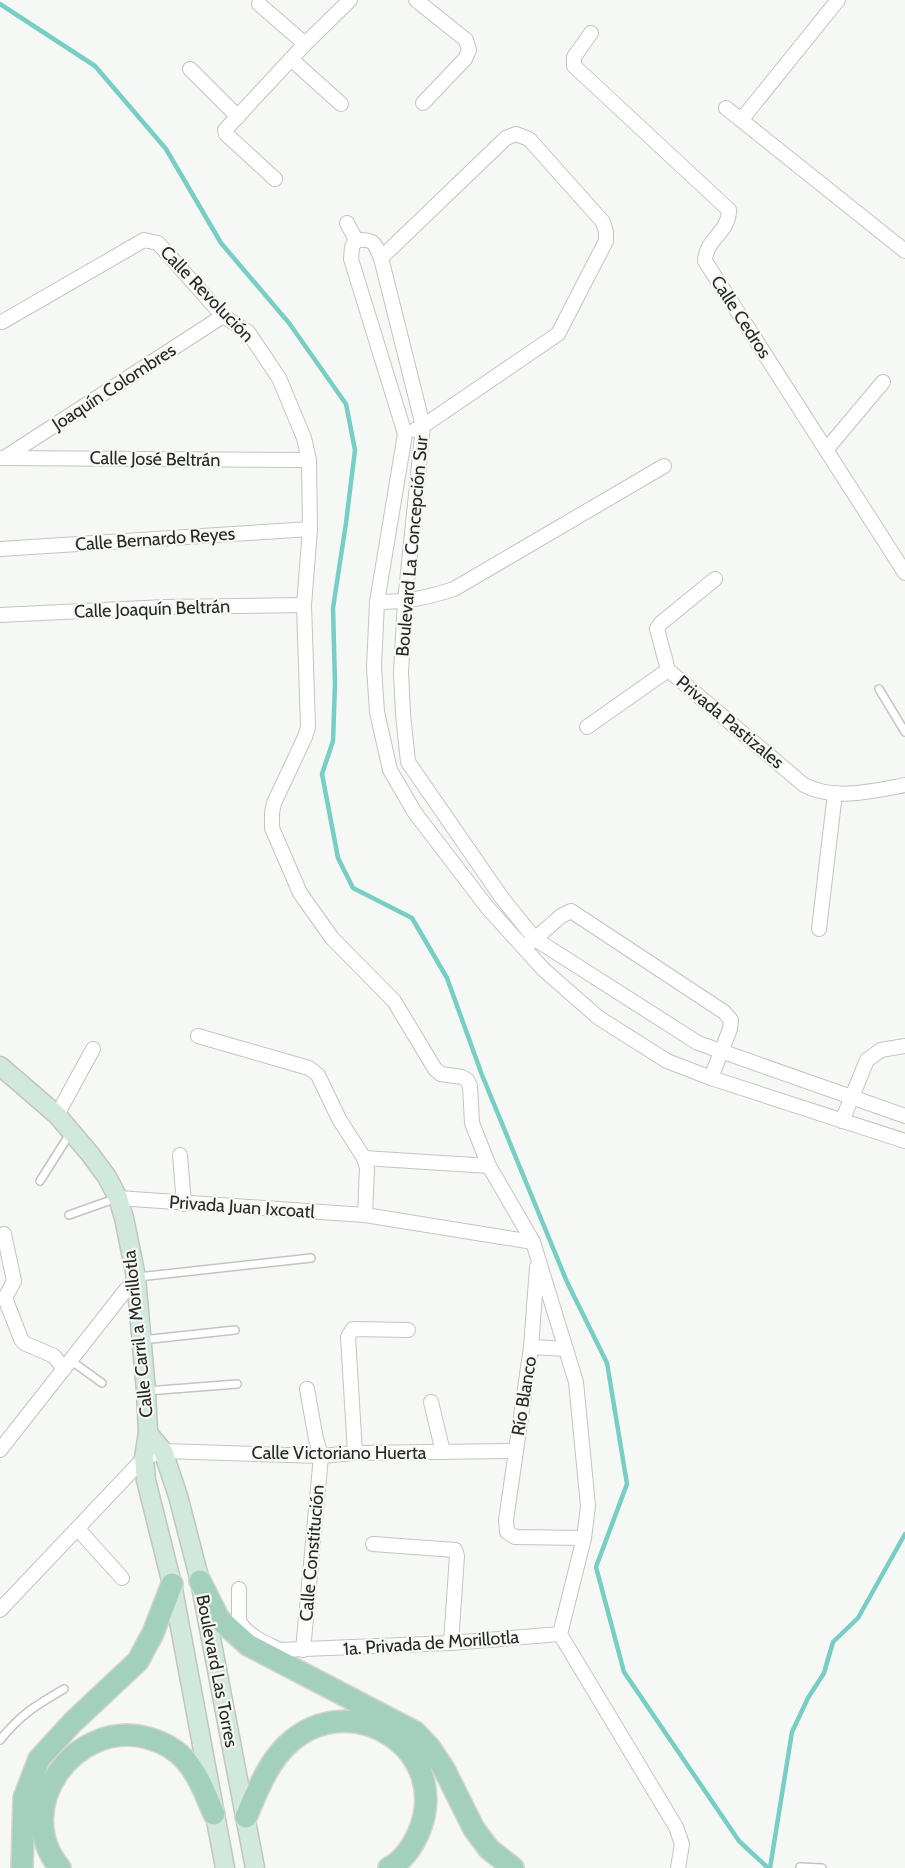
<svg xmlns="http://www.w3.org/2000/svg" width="905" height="1868" font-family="Cabin,sans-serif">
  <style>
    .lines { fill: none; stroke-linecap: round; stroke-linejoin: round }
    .stream { stroke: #77cec4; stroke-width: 4.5 }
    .lane-casing { stroke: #c2c4c2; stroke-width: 10 }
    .street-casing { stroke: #c2c4c2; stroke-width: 16 }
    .secondary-casing { stroke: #c2c4c2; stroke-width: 21 }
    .primary-casing { stroke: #d4d4d4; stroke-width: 24 }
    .lane { stroke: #fff; stroke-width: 7 }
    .street { stroke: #fff; stroke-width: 14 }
    .secondary { stroke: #d1e8dd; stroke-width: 18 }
    .primary { stroke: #a3d0bc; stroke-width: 21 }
    .labels { text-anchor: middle; stroke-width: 4.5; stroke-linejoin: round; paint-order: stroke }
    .street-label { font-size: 18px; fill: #272827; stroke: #f6f8f5 }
  </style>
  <rect width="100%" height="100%" fill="#f6f8f5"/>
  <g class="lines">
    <g class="stream">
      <path d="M 0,4 L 95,66 L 166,149 L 221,243 L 289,323 L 346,404 L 355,450 L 346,523 L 333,608 L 335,684 L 333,741 L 322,774 L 338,858 L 353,888 L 412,918 L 447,978 L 482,1075 L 567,1282 L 607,1363 L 627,1484 L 596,1567 L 624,1672 L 739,1841 L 768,1868"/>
      <path d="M 770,1868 L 792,1732 L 808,1698 L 824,1673 L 833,1642 L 858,1618 L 905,1534"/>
    </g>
    <defs>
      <g id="lane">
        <path d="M 879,689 L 905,732"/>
        <path d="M 40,1181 L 71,1132"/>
        <path d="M 69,1215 L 117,1198"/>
        <path d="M 138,1277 L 311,1258"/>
        <path d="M 142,1340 L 235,1330"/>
        <path d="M 70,1360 L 102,1383"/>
        <path d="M 147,1391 L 237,1384"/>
        <path d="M 0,1740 C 21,1714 35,1706 64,1689"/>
        <path d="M 800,1867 L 822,1868"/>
      </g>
      <g id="street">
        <path d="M 416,0 L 466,40 L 469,50 L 465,59 L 423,103"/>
        <path d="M 259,4 L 305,44"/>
        <path d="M 591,33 L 574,57 L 574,66 L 729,210 C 729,233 706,238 705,261 L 905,573"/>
        <path d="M 291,59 L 341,104"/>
        <path d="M 190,69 L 238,117"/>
        <path d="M 726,108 L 905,251"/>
        <path d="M 742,119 L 838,0"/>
        <path d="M 275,179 L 226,134 L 225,130 L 305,44 L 350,0"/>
        <path d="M 347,223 L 356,240"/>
        <path d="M 356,240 L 352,247 L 351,259 L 405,434 L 377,602 L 374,667 L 377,712 L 390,770 L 415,813 L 487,907 L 524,948 L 544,970 L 599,1018 L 667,1061 L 711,1078 L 905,1141"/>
        <path d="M 356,240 C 374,239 374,242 381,258 L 423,426 L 405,602 L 401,672 L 403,714 L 408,762 L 502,898 L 535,939 L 698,1043 L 905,1116"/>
        <path d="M 381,258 L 506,138 L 516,134 L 529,139 L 603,222 L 606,232 L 606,241 L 558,334 L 423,426 L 415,430"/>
        <path d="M 2,322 L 144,240 L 158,243 L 223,316 L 248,332 L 279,378 L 304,438 L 309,460 L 310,529 L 304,605 L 308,727 L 305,737 L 274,803 L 272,813 L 272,828 L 300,893 L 332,938 L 394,1001 L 435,1069 L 441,1074 L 462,1077 L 467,1080 L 470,1086 L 472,1123 L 489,1166 L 533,1242 L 576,1382 L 588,1506 L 584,1538 L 560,1634 L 676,1827 L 682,1844 L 678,1868"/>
        <path d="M 826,450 L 883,382"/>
        <path d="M 0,458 L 309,460"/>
        <path d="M 4,458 L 223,316"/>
        <path d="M 0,549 L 310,529"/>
        <path d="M 715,579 L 661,623 L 657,629 L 668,670 L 804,785 C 834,801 873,791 905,785"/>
        <path d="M 377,602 C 406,602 426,598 454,589 L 664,466"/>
        <path d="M 0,615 L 165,607 L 304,605"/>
        <path d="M 587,727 L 668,670"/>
        <path d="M 819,929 L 835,793"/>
        <path d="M 530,943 L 561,916 L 571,911 L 724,1012 L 731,1020 L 730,1029 L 711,1078"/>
        <path d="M 198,1036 L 309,1068 L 318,1075 L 339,1119 L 364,1158 L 367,1168 L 365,1215"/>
        <path d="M 57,1115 L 93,1049"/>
        <path d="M 842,1121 L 867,1060 L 881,1050 L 905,1046"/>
        <path d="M 180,1155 L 184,1204"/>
        <path d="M 364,1158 L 489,1166"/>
        <path d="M 118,1198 L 365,1215 L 533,1242"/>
        <path d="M 4,1234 L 14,1281 L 5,1298 L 21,1339 L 24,1343 L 54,1356 L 64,1369"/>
        <path d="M 537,1267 L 531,1347 L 506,1520 L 507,1532 L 515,1537 L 584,1538"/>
        <path d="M 531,1347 L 566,1349"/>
        <path d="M 431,1402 L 443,1452"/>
        <path d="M 0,1450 L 136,1277"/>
        <path d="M 355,1453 L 348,1337 L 353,1329 L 408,1330"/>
        <path d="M 78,1529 L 122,1578"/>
        <path d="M 373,1544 L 455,1550 L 457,1556 L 451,1643"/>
        <path d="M 239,1589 L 239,1621 C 247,1636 266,1643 280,1650 L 451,1643 L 560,1634"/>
        <path d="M 0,1610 L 144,1458 L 163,1451 L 321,1456 L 355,1453 L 515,1451"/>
        <path d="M 303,1650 L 321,1456 L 316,1439 L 307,1389"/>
      </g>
      <g id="secondary">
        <path d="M 0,1066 L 57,1115 L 90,1154 L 107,1177 L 118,1198 L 124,1218 L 136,1277 L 146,1391 L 148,1433 L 144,1458 L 146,1480 L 172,1584 L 225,1868"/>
        <path d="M 148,1433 L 163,1451 L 178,1496 L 200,1581 L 255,1868"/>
      </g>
      <g id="primary">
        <path d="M 200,1581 L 219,1619 L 248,1645 L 415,1732 L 430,1748 L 444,1769 L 474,1829 L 489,1849 L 513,1868"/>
        <path d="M 246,1817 C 257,1792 267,1764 287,1745 C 351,1684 455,1751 418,1834 C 412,1847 403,1861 389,1868"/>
        <path d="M 22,1868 L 24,1798 L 39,1759 L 73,1722 L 138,1661 L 153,1633 L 172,1584"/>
        <path d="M 60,1868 C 10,1808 75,1718 148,1738 C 162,1742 177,1750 186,1761 C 199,1776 206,1796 214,1814"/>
      </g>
    </defs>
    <use href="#lane" class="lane-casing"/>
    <use href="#street" class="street-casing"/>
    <use href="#secondary" class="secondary-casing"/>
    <use href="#primary" class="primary-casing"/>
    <use href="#lane" class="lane"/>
    <use href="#street" class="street"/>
    <use href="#secondary" class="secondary"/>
    <use href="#primary" class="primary"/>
  </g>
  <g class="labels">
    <g class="street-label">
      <text transform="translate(207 294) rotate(46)" y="6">Calle Revolución</text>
      <text transform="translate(741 317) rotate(57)" y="6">Calle Cedros</text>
      <text transform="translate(114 387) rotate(-33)" y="6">Joaquín Colombres</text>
      <text transform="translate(155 459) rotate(1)" y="6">Calle José Beltrán</text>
      <text transform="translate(155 539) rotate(-4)" y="6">Calle Bernardo Reyes</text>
      <text transform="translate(412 546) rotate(-85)" y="6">Boulevard La Concepción Sur</text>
      <text transform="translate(152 609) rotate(-2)" y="6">Calle Joaquín Beltrán</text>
      <text transform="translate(730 722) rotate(40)" y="6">Privada Pastizales</text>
      <text transform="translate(242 1207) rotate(4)" y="6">Privada Juan Ixcoatl</text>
      <text transform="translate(138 1334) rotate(-96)" y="6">Calle Carril a Morillotla</text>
      <text transform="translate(524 1396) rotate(-81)" y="6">Río Blanco</text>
      <text x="339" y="1459">Calle Victoriano Huerta</text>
      <text transform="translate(312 1553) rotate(-85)" y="6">Calle Constitución</text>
      <text transform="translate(431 1643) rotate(-4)" y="6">1a. Privada de Morillotla</text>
      <text transform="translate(217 1671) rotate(79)" y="6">Boulevard Las Torres</text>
    </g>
  </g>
</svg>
